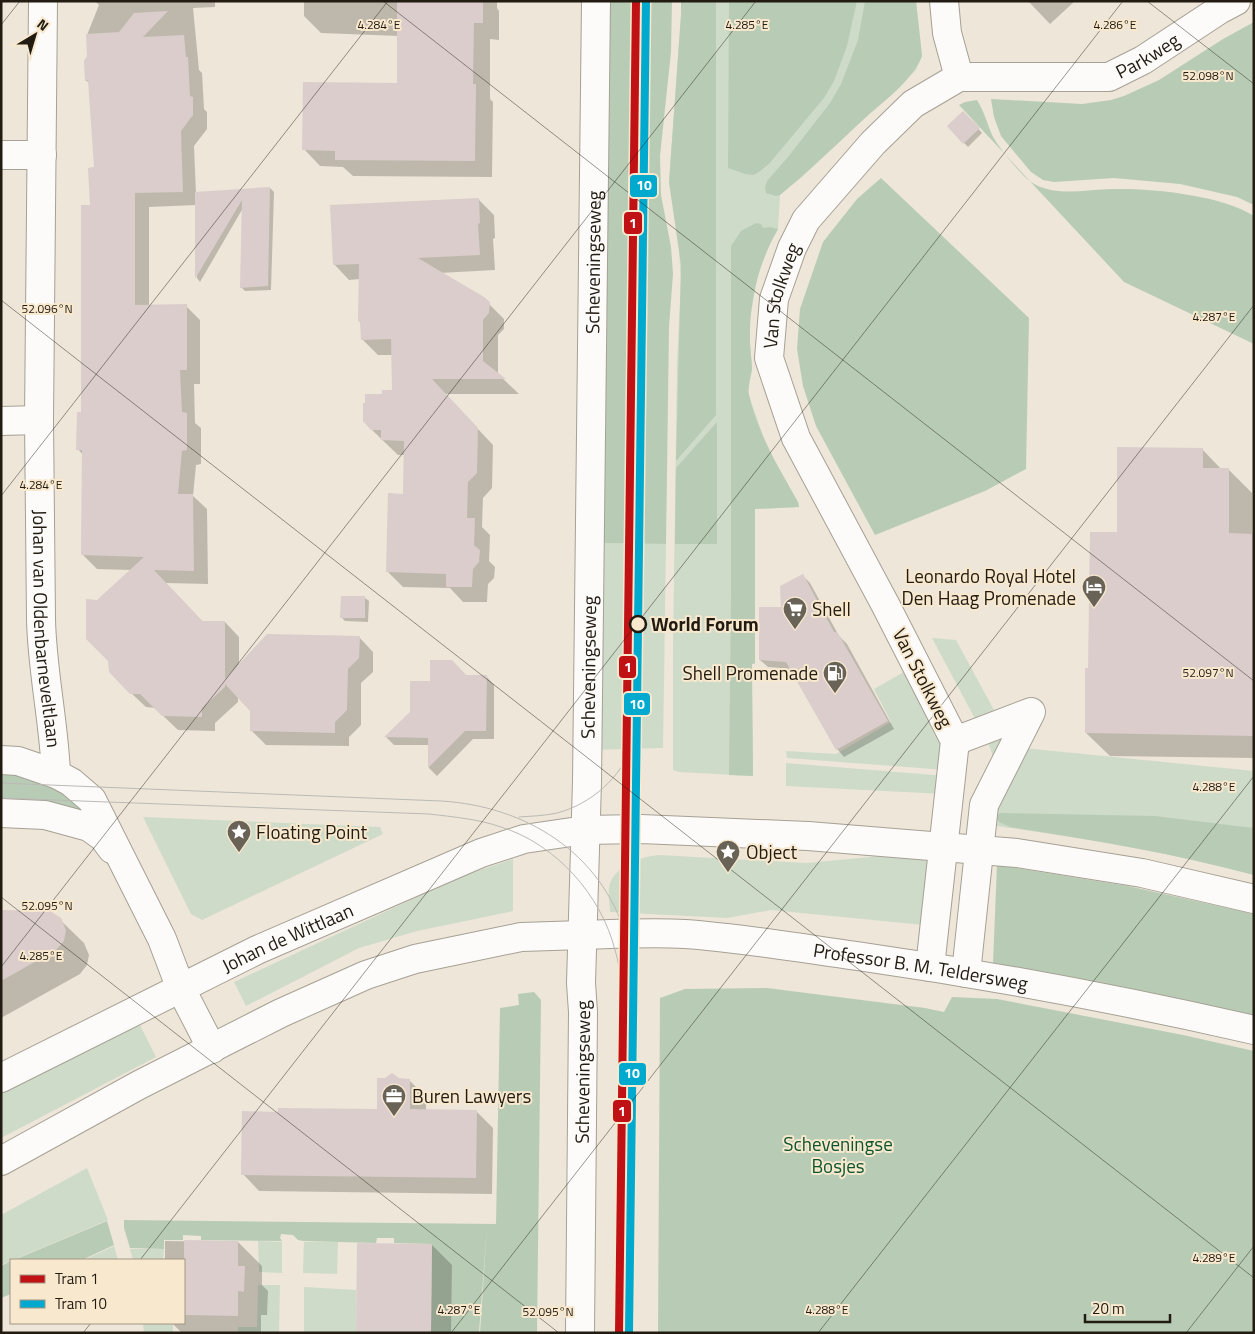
<svg xmlns="http://www.w3.org/2000/svg" width="1255" height="1334" font-family="'Titillium Web',sans-serif">
  <style>
    .green { fill: #cedbc9 }
    .forest { fill: #b8ccb5 }
    .shadow { fill: #0003 }
    .building { fill: #dacdcb }
    .lines { fill: none; stroke-linecap: round; stroke-linejoin: round }
    .minor-casing { stroke: #a6a095; stroke-width: 30 }
    .tertiary-casing { stroke: #a6a095; stroke-width: 30 }
    .secondary-casing { stroke: #a6a095; stroke-width: 30 }
    .primary-casing { stroke: #a6a095; stroke-width: 30 }
    .minor { stroke: #fcfbf9; stroke-width: 28 }
    .tertiary { stroke: #fcfbf9; stroke-width: 28 }
    .secondary { stroke: #fcfbf9; stroke-width: 28 }
    .primary { stroke: #fcfbf9; stroke-width: 28 }
    .tram { stroke: #bbb9b6; stroke-width: 1 }
    .tram-1-casing { stroke: #f8e8ce; stroke-width: 11 }
    .tram-2-casing { stroke: #f8e8ce; stroke-width: 11 }
    .tram-1 { stroke: #c01115; stroke-width: 8 }
    .tram-2 { stroke: #00a9ce; stroke-width: 8 }
    .ticks { fill: none; stroke: #211b12; stroke-width: 1; stroke-opacity: 0.45 }
    .stop-dot { fill: #f8e8ce; stroke: #211b12; stroke-width: 2.5 }
    .labels { text-anchor: middle; stroke-width: 4; stroke-linejoin: round; paint-order: stroke }
    .street-label { font-size: 19px; fill: #211b12; stroke: #f8e8ce }
    .poi-label { font-size: 19px; fill: #211b12; stroke: #f8e8ce; text-anchor: start }
    .stop-label { font-size: 19px; font-weight: bold; fill: #211b12; stroke: #f8e8ce; text-anchor: start }
    .park-label { font-size: 19px; fill: #0b562f; stroke: #f8e8ce }
    .ticks-label { font-size: 12px; text-anchor: middle; fill: #211b12; stroke: #f8e8ce; stroke-width: 4; stroke-linejoin: round; paint-order: stroke }
    .line-badge { stroke: #f8e8ce; stroke-width: 2 }
    .badge-label { font-size: 14px; text-anchor: middle; font-weight: bold; fill: #fff }
  </style>
  <rect width="100%" height="100%" fill="#eee6d8"/>
  <g class="green">
    <path d="M 681,1 L 916,1 L 922,56 L 916,70 L 802,177 L 780,195 L 778,229 L 769,245 L 758,274 L 750,318 L 750,343 L 752,369 L 748,393 L 768,450 L 798,502 L 799,507 L 755,509 L 755,664 L 752,664 L 753,776 L 679,772 L 673,770 L 673,646 L 677,365 L 681,279 L 678,237 L 669,182 L 681,15 Z"/>
    <path d="M 591,543 L 666,544 L 663,748 L 590,750 Z"/>
    <path d="M 932,638 L 956,640 L 1014,747 L 1254,771 L 1254,875 C 1169,852 1083,838 996,826 L 993,793 L 999,773 L 989,745 Z"/>
    <path d="M 909,669 L 947,743 L 946,770 L 787,758 L 786,751 L 836,754 L 891,722 L 874,689 Z"/>
    <path d="M 786,763 L 946,776 L 944,794 L 786,786 Z"/>
    <path d="M 143,817 L 380,827 L 383,834 L 202,920 L 191,914 Z"/>
    <path d="M 658,855 L 806,863 L 892,855 L 927,860 L 924,925 L 771,910 L 727,918 L 610,912 C 610,904 608,896 609,888 C 612,867 640,857 658,855 Z"/>
    <path d="M 513,859 L 513,911 L 417,931 L 359,948 L 246,1006 L 234,982 L 462,876 Z"/>
    <path d="M 140,1025 L 156,1057 L 1,1138 L 1,1093 L 22,1081 Z"/>
    <path d="M 87,1168 L 108,1220 L 1,1265 L 1,1215 Z"/>
    <path d="M 258,1241 L 282,1242 L 282,1273 L 259,1272 Z"/>
    <path d="M 304,1242 L 338,1242 L 337,1274 L 303,1273 Z"/>
    <path d="M 114,1246 L 118,1260 L 84,1260 Z"/>
    <path d="M 130,1249 L 164,1249 L 163,1260 L 133,1260 Z"/>
    <path d="M 258,1285 L 280,1285 L 279,1333 L 238,1333 L 238,1327 L 257,1327 Z"/>
    <path d="M 304,1287 L 356,1290 L 356,1333 L 304,1333 Z"/>
    <path d="M 143,1323 L 173,1323 L 173,1333 L 144,1333 Z"/>
  </g>
  <g class="forest">
    <path d="M 600,1 L 672,1 L 671,52 L 660,156 L 661,195 L 671,247 L 673,274 L 669,327 L 666,544 L 591,543 Z"/>
    <path d="M 681,1 L 716,1 L 716,415 L 676,461 L 681,265 L 669,182 L 681,15 Z"/>
    <path d="M 729,1 L 857,1 L 847,46 L 834,81 L 824,98 L 769,164 L 759,172 L 754,175 L 745,174 L 728,168 Z"/>
    <path d="M 865,1 L 916,1 L 922,56 C 913,80 884,101 865,118 C 837,144 809,171 780,195 L 776,196 L 766,193 L 765,188 L 767,181 L 788,157 L 830,103 L 841,84 L 858,40 Z"/>
    <path d="M 1254,22 L 1254,205 L 1237,197 L 1180,184 L 1114,178 L 1054,182 L 1043,180 L 1031,172 L 1001,136 L 994,117 L 991,99 L 1082,104 L 1111,100 L 1124,96 L 1159,80 L 1223,39 Z"/>
    <path d="M 977,100 C 984,111 987,123 992,135 C 998,147 1020,174 1031,182 C 1055,198 1086,189 1113,189 C 1151,188 1222,195 1254,216 L 1254,344 L 1124,282 L 959,105 L 965,102 Z"/>
    <path d="M 881,178 L 1029,318 L 1026,469 L 985,491 L 875,535 L 816,426 L 803,386 L 797,349 L 800,309 L 823,242 L 857,199 Z"/>
    <path d="M 756,223 L 761,224 L 763,228 L 770,227 L 778,229 C 758,264 749,302 750,342 C 750,351 752,360 752,369 C 751,377 747,387 749,395 C 758,434 779,468 798,502 L 799,507 L 755,509 L 755,663 L 752,664 L 752,675 L 753,776 L 729,775 L 731,593 L 731,246 L 741,231 Z"/>
    <path d="M 717,422 L 717,544 L 675,544 L 676,468 Z"/>
    <path d="M 1,769 L 40,776 L 89,810 L 1,808 Z"/>
    <path d="M 1000,813 L 1155,816 L 1254,828 L 1254,875 C 1173,853 1092,840 1010,827 L 999,822 L 996,817 Z"/>
    <path d="M 997,865 L 1128,886 L 1254,914 L 1254,1016 L 1160,995 L 993,963 Z"/>
    <path d="M 767,988 L 925,1008 L 944,1012 L 952,997 L 997,999 L 1183,1035 L 1254,1051 L 1254,1333 L 658,1333 L 660,998 L 685,989 Z"/>
    <path d="M 534,992 L 541,1000 L 537,1333 L 480,1333 L 487,1227 L 479,1333 L 431,1333 L 432,1244 L 394,1243 L 394,1238 L 377,1238 L 376,1243 L 304,1241 L 298,1240 L 293,1235 L 281,1234 L 280,1238 L 282,1241 L 201,1240 L 201,1236 L 183,1235 L 183,1240 L 164,1240 L 164,1249 L 130,1248 L 124,1228 L 124,1220 L 496,1224 L 500,1008 L 519,1005 L 518,994 Z"/>
    <path d="M 107,1221 L 114,1245 L 82,1260 L 14,1260 Z"/>
    <path d="M 11,1261 L 11,1294 L 1,1298 L 1,1266 Z"/>
  </g>
  <g class="shadow">
    <path d="M 95,1 L 215,1 L 215,7 L 193,8 L 199,70 L 202,73 L 204,109 L 207,112 L 207,129 L 194,146 L 196,193 L 270,188 L 274,192 L 271,290 L 245,291 L 241,287 L 243,208 L 200,282 L 197,278 L 196,205 L 149,207 L 149,306 L 186,306 L 200,320 L 200,384 L 194,384 L 195,423 L 201,428 L 201,464 L 196,465 L 193,496 L 207,509 L 208,584 L 166,583 L 203,622 L 225,622 L 239,637 L 239,666 L 359,637 L 373,652 L 373,672 L 361,683 L 361,725 L 349,737 L 349,746 L 266,745 L 251,730 L 252,711 L 238,697 L 238,702 L 215,723 L 215,731 L 178,730 L 155,708 L 146,707 L 131,693 L 98,601 L 132,570 L 97,569 L 83,555 L 83,455 L 78,449 L 82,413 L 95,168 L 90,84 L 86,80 L 89,56 L 87,35 L 99,5 Z"/>
    <path d="M 304,1 L 497,1 L 497,8 L 499,11 L 499,40 L 490,39 L 490,99 L 493,102 L 492,177 L 353,176 L 343,167 L 320,166 L 304,149 L 398,84 L 399,36 L 321,33 L 304,16 Z"/>
    <path d="M 1028,1 L 1075,1 L 1050,24 Z"/>
    <path d="M 963,112 L 982,133 L 968,147 L 948,126 Z"/>
    <path d="M 479,200 L 494,215 L 495,238 L 493,239 L 495,270 L 440,273 L 483,298 L 504,319 L 504,329 L 498,335 L 498,374 L 519,394 L 445,394 L 493,445 L 492,488 L 483,498 L 482,527 L 490,535 L 489,561 L 495,567 L 494,578 L 488,584 L 487,602 L 463,602 L 450,588 L 403,587 L 388,572 L 404,495 L 405,455 L 398,455 L 372,430 L 393,391 L 392,355 L 378,355 L 363,340 L 361,323 L 359,321 L 360,279 L 349,280 L 334,264 Z"/>
    <path d="M 1202,449 L 1222,470 L 1229,470 L 1252,493 L 1252,535 L 1254,535 L 1254,758 L 1110,756 L 1086,733 L 1089,669 L 1118,533 Z"/>
    <path d="M 802,575 L 810,583 L 839,636 L 847,644 L 894,729 L 844,757 L 837,749 L 792,669 L 768,667 L 760,660 L 782,608 Z"/>
    <path d="M 365,598 L 369,601 L 368,622 L 345,621 L 341,617 Z"/>
    <path d="M 486,676 L 494,685 L 494,739 L 473,739 L 437,776 L 429,768 L 429,745 L 394,745 L 386,737 L 411,713 L 432,682 Z"/>
    <path d="M 1,911 L 55,915 L 84,943 L 89,955 L 87,965 L 80,974 L 1,1018 Z"/>
    <path d="M 398,1080 L 409,1080 L 426,1097 L 426,1111 L 476,1111 L 493,1128 L 492,1194 L 259,1191 L 243,1174 L 279,1113 L 378,1110 Z"/>
    <path d="M 165,1241 L 238,1242 L 262,1266 L 262,1285 L 268,1291 L 267,1315 L 261,1315 L 261,1333 L 182,1333 L 172,1323 L 184,1323 L 184,1260 L 165,1260 Z"/>
    <path d="M 432,1245 L 452,1265 L 451,1333 L 357,1333 Z"/>
  </g>
  <g class="building">
    <path d="M 397,1 L 483,1 L 483,23 L 474,23 L 473,84 L 476,84 L 475,161 L 335,160 L 335,151 L 302,150 L 303,82 L 397,83 Z"/>
    <path d="M 168,11 L 143,37 L 184,35 L 186,57 L 188,57 L 190,96 L 193,97 L 193,115 L 181,131 L 183,192 L 135,193 L 135,305 L 187,304 L 187,370 L 180,370 L 182,412 L 187,413 L 187,450 L 182,451 L 178,494 L 193,494 L 194,571 L 154,570 L 202,621 L 225,621 L 225,679 L 267,634 L 360,636 L 359,658 L 348,669 L 347,710 L 335,722 L 335,733 L 250,731 L 250,711 L 225,684 L 225,687 L 202,708 L 202,717 L 162,716 L 140,694 L 130,694 L 109,672 L 108,661 L 86,639 L 86,599 L 97,600 L 144,557 L 81,555 L 82,450 L 76,450 L 77,412 L 81,412 L 81,205 L 90,205 L 88,168 L 94,167 L 88,80 L 85,81 L 84,61 L 87,56 L 86,34 L 119,32 L 134,13 Z"/>
    <path d="M 963,111 L 980,128 L 963,144 L 947,126 Z"/>
    <path d="M 270,187 L 268,286 L 240,288 L 242,200 L 195,279 L 195,192 Z"/>
    <path d="M 479,198 L 480,223 L 478,224 L 480,255 L 418,258 L 484,297 L 490,302 L 489,313 L 483,320 L 483,361 L 506,379 L 432,379 L 478,428 L 477,473 L 468,482 L 467,518 L 475,518 L 474,545 L 480,550 L 479,562 L 473,569 L 472,587 L 446,587 L 446,574 L 386,572 L 388,493 L 403,494 L 404,441 L 381,440 L 381,430 L 371,430 L 363,421 L 363,403 L 365,403 L 365,394 L 382,394 L 382,390 L 392,390 L 391,339 L 361,340 L 360,321 L 358,321 L 359,264 L 333,265 L 330,205 Z"/>
    <path d="M 1117,447 L 1203,448 L 1203,468 L 1229,468 L 1229,533 L 1254,534 L 1254,736 L 1085,733 L 1085,668 L 1088,668 L 1090,532 L 1117,532 Z"/>
    <path d="M 803,574 L 834,632 L 836,632 L 839,635 L 888,721 L 836,750 L 786,662 L 759,660 L 759,607 L 781,607 L 780,586 Z"/>
    <path d="M 341,596 L 365,596 L 365,618 L 340,618 Z"/>
    <path d="M 430,660 L 452,660 L 466,675 L 487,675 L 486,731 L 465,731 L 428,768 L 428,738 L 384,737 L 410,712 L 410,681 L 430,681 Z"/>
    <path d="M 1,910 L 50,911 L 61,918 L 66,930 L 64,941 L 56,950 L 1,981 Z"/>
    <path d="M 392,1073 L 399,1078 L 410,1079 L 410,1109 L 477,1110 L 476,1178 L 241,1175 L 242,1111 L 278,1112 L 278,1108 L 377,1109 L 377,1078 L 385,1078 Z"/>
    <path d="M 184,1240 L 238,1241 L 238,1266 L 245,1266 L 244,1292 L 238,1291 L 238,1316 L 184,1315 Z"/>
    <path d="M 357,1243 L 432,1244 L 431,1333 L 356,1333 Z"/>
  </g>
  <g class="lines">
    <defs>
      <g id="minor">
        <path id="s1" d="M 43,1 L 39,420 L 41,619 C 42,671 54,722 56,774"/>
        <path d="M 944,1 L 947,33 L 959,77"/>
        <path id="s2" d="M 959,77 L 1109,77 L 1143,60 L 1219,10 L 1236,1"/>
        <path d="M 1,155 L 42,155"/>
        <path d="M 1,421 L 39,420"/>
        <path d="M 955,741 L 1031,712 L 984,805 L 966,973"/>
        <path d="M 1,760 L 18,761 L 56,774 L 71,782 L 92,800 L 162,939 L 181,989 L 212,1049"/>
        <path d="M 1,813 L 45,815 L 89,827 L 103,837 L 112,849"/>
        <path id="s3" d="M 930,967 L 955,741 L 885,604 L 796,438 L 769,358 L 774,299 L 792,248 L 806,220 L 873,143 L 913,104 L 959,77"/>
      </g>
      <g id="tertiary">
        <path id="s4" d="M 580,1333 L 583,1012 L 581,983 L 587,782 L 596,1"/>
      </g>
      <g id="secondary">
        <path id="s5" d="M 1,1078 L 257,950 L 481,853 L 524,839 L 585,830"/>
        <path d="M 1,1161 L 139,1085 L 281,1013 L 366,975 L 415,959 L 521,937 L 583,935"/>
      </g>
      <g id="primary">
        <path d="M 585,830 L 641,829 L 808,836 L 1017,853 L 1142,873 L 1254,899"/>
        <path id="s6" d="M 583,935 C 617,934 651,932 685,934 C 742,938 800,948 857,956 C 990,975 1123,1000 1254,1030"/>
      </g>
    </defs>
    <use href="#minor" class="minor-casing"/>
    <use href="#tertiary" class="tertiary-casing"/>
    <use href="#secondary" class="secondary-casing"/>
    <use href="#primary" class="primary-casing"/>
    <use href="#minor" class="minor"/>
    <use href="#tertiary" class="tertiary"/>
    <use href="#secondary" class="secondary"/>
    <use href="#primary" class="primary"/>
    <g class="tram">
      <path d="M 1,783 L 441,801 C 525,806 601,852 626,936 C 633,958 635,981 638,1003"/>
      <path d="M 1,798 L 429,814 C 454,817 478,819 501,827 C 556,844 601,895 615,950 C 621,970 622,991 623,1011"/>
      <path d="M 519,817 C 531,816 544,816 557,813 C 591,804 621,778 633,744 C 638,731 639,717 642,703"/>
    </g>
    <defs>
      <path id="tram-1" d="M 619,1333 L 636,1"/>
      <path id="tram-2" d="M 629,1333 L 646,1"/>
    </defs>
    <use href="#tram-1" class="tram-1-casing"/>
    <use href="#tram-2" class="tram-2-casing"/>
    <use href="#tram-1" class="tram-1"/>
    <use href="#tram-2" class="tram-2"/>
  </g>
  <path class="ticks" d="M 383,1 L 1254,681M 1147,1 L 1254,84M 1,25 L 20,1M 1,300 L 1254,1278M 1,496 L 388,1M 1,897 L 559,1333M 1,967 L 756,1M 140,1260 L 1123,1M 83,1333 L 91,1323M 451,1333 L 1254,305M 818,1333 L 1254,776M 1186,1333 L 1254,1246"/>
  <defs>
    <symbol id="hotel-pin" viewBox="-11 -11 22 30"><path d="M0 17L-7.5 6A9.5 9.5 0 1 1 7.5 6Z" fill="#696257" stroke="#f8e8ce"/><path d="M-6-4.5h1.5V1H6V5H4.5V3h-9V5H-6ZM-4 0a1.8 1.8 0 1 1 3.6 0ZM.5 0V-2.5h3Q6-2.5 6 0Z" fill="#fff"/></symbol>
    <symbol id="supermarket-pin" viewBox="-11 -11 22 30"><path d="M0 17L-7.5 6A9.5 9.5 0 1 1 7.5 6Z" fill="#696257" stroke="#f8e8ce"/><path d="M-6-5.5h2.5l.6 2H6L4.5 2H-2.5L-4.4-4H-6ZM-1.5 3.2a1.3 1.3 0 1 0 .1 0ZM3 3.2a1.3 1.3 0 1 0 .1 0Z" fill="#fff"/></symbol>
    <symbol id="fuel-pin" viewBox="-11 -11 22 30"><path d="M0 17L-7.5 6A9.5 9.5 0 1 1 7.5 6Z" fill="#696257" stroke="#f8e8ce"/><path d="M-5.5-6h7V0h2V4h1.3V-2.5L3-4.5l.8-.8L6-3V5H2.5V1h-1V6h-7ZM-4.2-4.7v3.2H.2V-4.7Z" fill="#fff"/></symbol>
    <symbol id="sight-pin" viewBox="-11 -11 22 30"><path d="M0 17L-7.5 6A9.5 9.5 0 1 1 7.5 6Z" fill="#696257" stroke="#f8e8ce"/><path d="M0-6L1.8-2.2L6-1.7L2.9 1.2L3.7 5.4L0 3.3L-3.7 5.4L-2.9 1.2L-6-1.7L-1.8-2.2Z" fill="#fff"/></symbol>
    <symbol id="office-pin" viewBox="-11 -11 22 30"><path d="M0 17L-7.5 6A9.5 9.5 0 1 1 7.5 6Z" fill="#696257" stroke="#f8e8ce"/><path d="M-6-3h4V-5.5h4V-3h4V5H-6ZM-1-4.5V-3h2v-1.5ZM-6 0V1H6V0Z" fill="#fff"/></symbol>
  </defs>
  <g fill-rule="evenodd">
    <use href="#hotel-pin" x="1080" y="573" width="28" height="38"/>
    <use href="#supermarket-pin" x="781" y="595" width="28" height="38"/>
    <use href="#fuel-pin" x="821" y="659" width="28" height="38"/>
    <use href="#sight-pin" x="225" y="818" width="28" height="38"/>
    <use href="#sight-pin" x="714" y="838" width="28" height="38"/>
    <use href="#office-pin" x="380" y="1082" width="28" height="38"/>
  </g>
  <circle class="stop-dot" cx="638" cy="624" r="8"/>
  <g class="labels">
    <g class="street-label">
      <text dy="7" stroke="none"><textPath href="#s2" startOffset="194">Parkweg</textPath></text>
      <text dy="7" stroke="none"><textPath href="#s4" startOffset="1071">Scheveningseweg</textPath></text>
      <text dy="7" stroke="none"><textPath href="#s3" startOffset="718">Van Stolkweg</textPath></text>
      <text dy="7" stroke="none"><textPath href="#s1" startOffset="628">Johan van Oldenbarneveltlaan</textPath></text>
      <text dy="7" stroke="none"><textPath href="#s4" startOffset="666">Scheveningseweg</textPath></text>
      <text transform="translate(923 678) rotate(63)" y="7">Van Stolkweg</text>
      <text dy="7" stroke="none"><textPath href="#s5" startOffset="319">Johan de Wittlaan</textPath></text>
      <text dy="7" stroke="none"><textPath href="#s6" startOffset="340">Professor B. M. Teldersweg</textPath></text>
      <text dy="7" stroke="none"><textPath href="#s4" startOffset="261">Scheveningseweg</textPath></text>
    </g>
    <g class="poi-label">
      <text x="1076" y="583" text-anchor="end">Leonardo Royal Hotel<tspan x="1076" dy="22">Den Haag Promenade</tspan></text>
      <text x="812" y="616">Shell</text>
      <text x="818" y="680" text-anchor="end">Shell Promenade</text>
      <text x="256" y="839">Floating Point</text>
      <text x="746" y="859">Object</text>
      <text x="412" y="1103">Buren Lawyers</text>
    </g>
    <g class="stop-label">
      <text x="651" y="631">World Forum</text>
    </g>
    <g class="park-label">
      <text x="838" y="1151">Scheveningse<tspan x="838" dy="22">Bosjes</tspan></text>
    </g>
  </g>
  <g class="ticks-label">
    <text x="379" y="29">4.284°E</text>
    <text x="747" y="29">4.285°E</text>
    <text x="1115" y="29">4.286°E</text>
    <text x="1208" y="80">52.098°N</text>
    <text x="47" y="313">52.096°N</text>
    <text x="1214" y="321">4.287°E</text>
    <text x="41" y="489">4.284°E</text>
    <text x="1208" y="677">52.097°N</text>
    <text x="1214" y="791">4.288°E</text>
    <text x="47" y="910">52.095°N</text>
    <text x="41" y="960">4.285°E</text>
    <text x="1214" y="1262">4.289°E</text>
    <text x="459" y="1314">4.287°E</text>
    <text x="827" y="1314">4.288°E</text>
    <text x="548" y="1316">52.095°N</text>
  </g>
  <g class="line-badge">
    <rect x="629" y="174" width="29" height="24" rx="5" fill="#00a9ce"/>
    <rect x="623" y="211" width="20" height="24" rx="5" fill="#c01115"/>
    <rect x="618" y="655" width="19" height="24" rx="5" fill="#c01115"/>
    <rect x="623" y="692" width="28" height="24" rx="5" fill="#00a9ce"/>
    <rect x="618" y="1062" width="29" height="24" rx="5" fill="#00a9ce"/>
    <rect x="612" y="1099" width="20" height="24" rx="5" fill="#c01115"/>
  </g>
  <g class="badge-label">
    <text x="644" y="190">10</text>
    <text x="633" y="228">1</text>
    <text x="628" y="672">1</text>
    <text x="637" y="709">10</text>
    <text x="632" y="1078">10</text>
    <text x="622" y="1116">1</text>
  </g>
  <rect width="1255" height="1334" fill="none" stroke="#211b12" stroke-width="5"/>
  <rect x="10" y="1259" width="175" height="65" fill="#f8e8ce" stroke="#a29683"/>
  <rect x="20" y="1275" width="25" height="8" fill="#c01115" stroke="#a29683"/>
  <text x="55" y="1284" font-size="15" fill="#211b12">Tram 1</text>
  <rect x="20" y="1300" width="25" height="8" fill="#00a9ce" stroke="#a29683"/>
  <text x="55" y="1309" font-size="15" fill="#211b12">Tram 10</text>
  <g transform="translate(35 35) rotate(38)" stroke="#f8e8ce" stroke-width="4" paint-order="stroke">
  <path d="M0-4L9 19L0 12L-9 19Z" fill="#211b12"/>
  <text y="-8" font-size="14" font-weight="bold" text-anchor="middle" fill="#211b12">N</text>
  </g>
  <path d="M1085 1314v8h85v-8" fill="none" stroke="#211b12" stroke-width="2.5"/>
  <text x="1092" y="1314" font-size="15" fill="#211b12" stroke="#f8e8ce" stroke-width="4" paint-order="stroke">20 m</text>
</svg>
